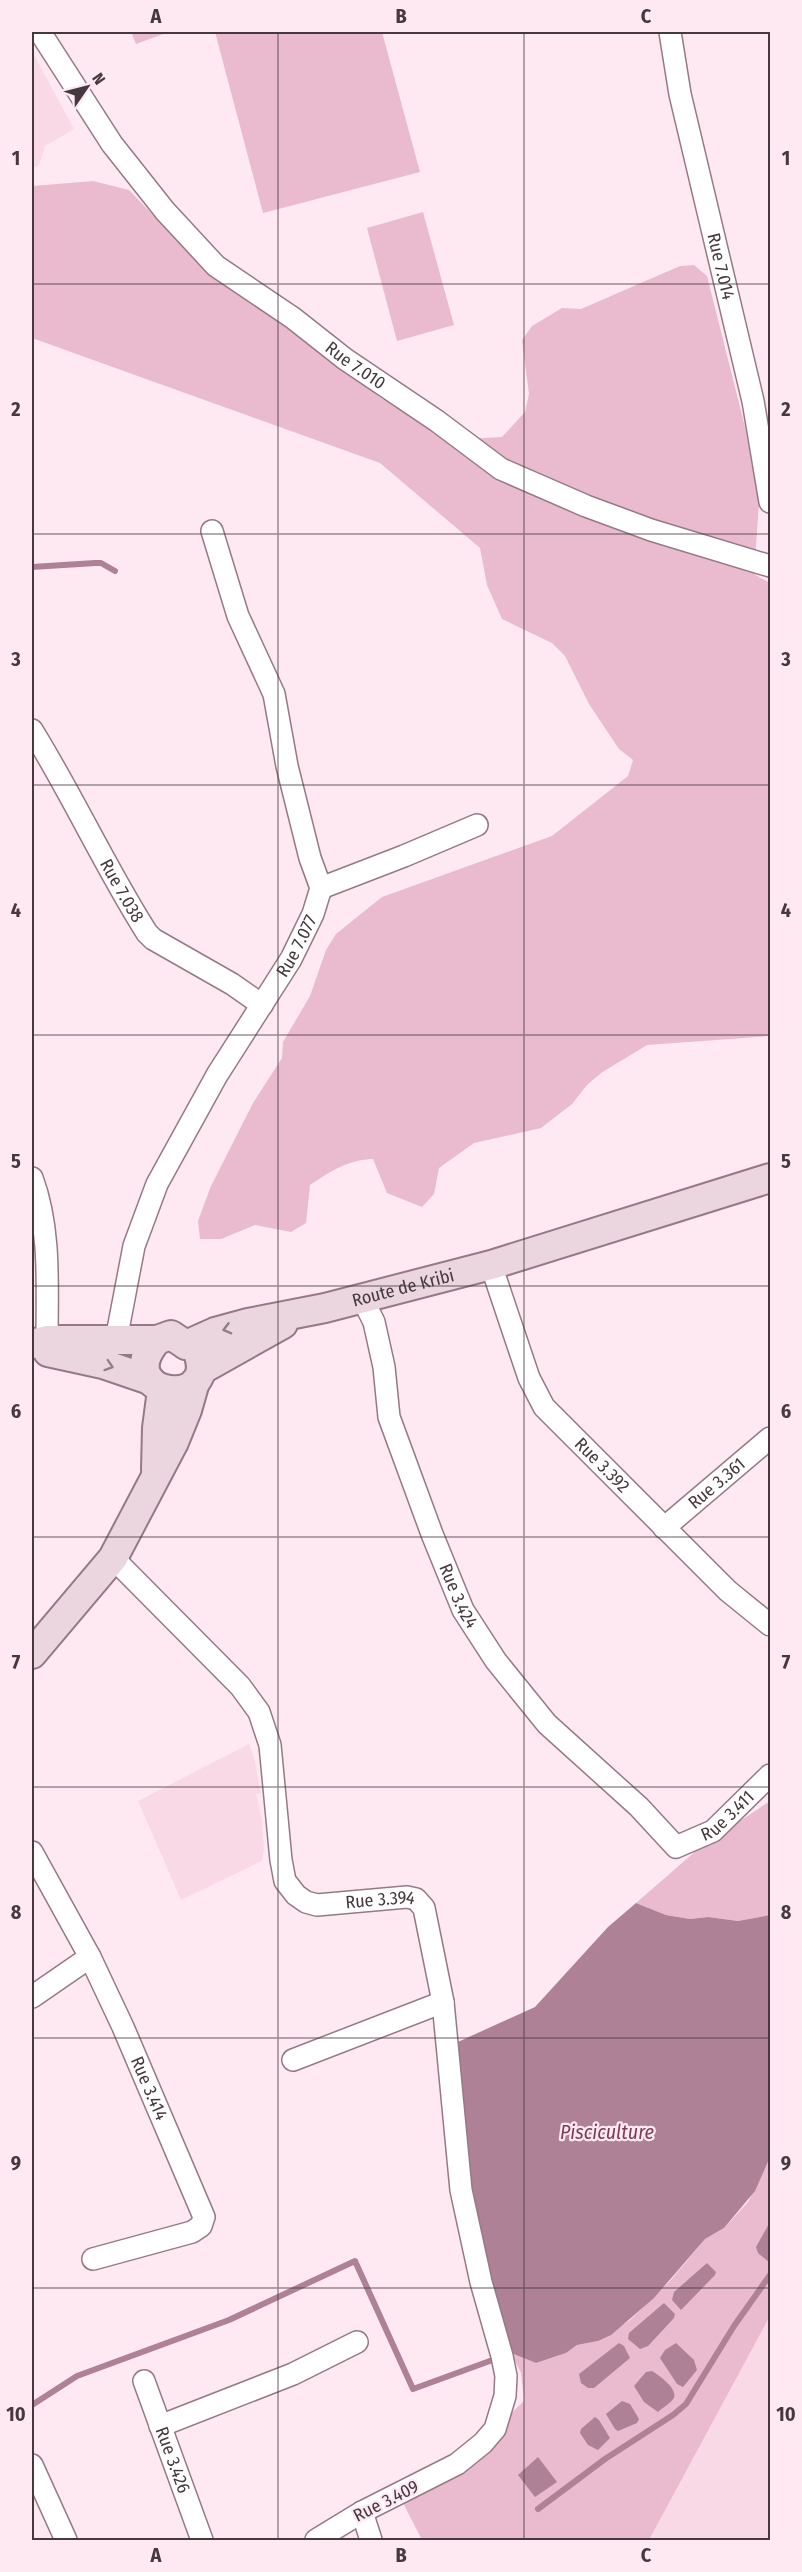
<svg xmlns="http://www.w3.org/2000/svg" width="802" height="2572" font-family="'Fira Sans Condensed',sans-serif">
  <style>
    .built { fill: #fad9e7 }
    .green { fill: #eabacf }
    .water { fill: #af8196 }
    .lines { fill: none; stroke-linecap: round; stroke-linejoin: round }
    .stream { stroke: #af8196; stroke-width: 6 }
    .minor-casing { stroke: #977986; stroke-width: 24 }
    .secondary-casing { stroke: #977986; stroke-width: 32 }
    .minor { stroke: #fff; stroke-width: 21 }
    .secondary { stroke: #ebd6e0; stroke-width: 28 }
    .oneway { stroke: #907f87 }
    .grid { fill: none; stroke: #45383e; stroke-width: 1.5; stroke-opacity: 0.55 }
    .labels { text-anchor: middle; stroke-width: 4.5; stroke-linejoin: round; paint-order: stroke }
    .street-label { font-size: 18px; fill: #45383e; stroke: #fee9f2 }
    .water-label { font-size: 20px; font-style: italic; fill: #793c5a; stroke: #fee9f2 }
    .neatline { fill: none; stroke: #45383e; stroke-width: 2 }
    .grid-label { font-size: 20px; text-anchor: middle; font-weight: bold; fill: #45383e }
  </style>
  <rect width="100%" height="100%" fill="#fee9f2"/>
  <g class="built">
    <path d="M 32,51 L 74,129 L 45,146 L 39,165 L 32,169 Z"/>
    <path d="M 249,1744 L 254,1757 L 261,1793 L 256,1794 L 262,1819 L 264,1849 L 262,1861 L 181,1900 L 138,1801 Z"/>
    <path d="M 770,2316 L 770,2540 L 649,2540 Z"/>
  </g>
  <g class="green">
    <path d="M 131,32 L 165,32 L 166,33 L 136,44 Z"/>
    <path d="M 215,32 L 382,32 L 420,172 L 263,213 Z"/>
    <path d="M 93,181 L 129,190 L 196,260 L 325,348 L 380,398 L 465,439 L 502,437 L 525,412 L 529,394 L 522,340 L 532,326 L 562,308 L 581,309 L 680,266 L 694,265 L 707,276 L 745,427 L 759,503 L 754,574 L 770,583 L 770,1036 L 647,1045 L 601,1073 L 587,1085 L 572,1104 L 541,1128 L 474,1143 L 439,1168 L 434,1194 L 422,1207 L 387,1193 L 373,1159 C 347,1160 331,1171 310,1185 L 306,1223 L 291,1232 L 255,1225 L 221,1239 L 200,1239 L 198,1221 L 211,1186 L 253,1103 L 282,1058 L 283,1042 L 310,996 L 326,950 L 336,934 L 382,897 L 552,836 L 628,776 L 633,760 L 619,749 L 589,704 L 565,656 L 552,643 L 502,619 L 487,585 L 480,548 L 380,463 L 32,338 L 32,186 Z"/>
    <path d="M 423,212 L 454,325 L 397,341 L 367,228 Z"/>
    <path d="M 770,1801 L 770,1915 L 738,1921 L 708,1917 L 690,1919 L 666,1915 L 636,1903 L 697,1850 Z"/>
    <path d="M 770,2157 L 770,2316 L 649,2540 L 422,2540 L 403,2503 L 475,2448 L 524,2401 L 521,2373 L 511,2353 L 536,2363 L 566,2353 L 577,2345 L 598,2341 L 630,2320 L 670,2281 L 705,2239 L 724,2228 L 748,2202 Z"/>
  </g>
  <g class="water">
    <path d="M 636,1903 L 666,1915 L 690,1919 L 708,1917 L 738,1921 L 770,1915 L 770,2157 L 755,2191 L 724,2228 L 705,2239 L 654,2298 L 611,2335 L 598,2341 L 577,2345 L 566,2353 L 536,2363 L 511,2353 L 474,2232 L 449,2046 L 535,2007 L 608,1927 Z"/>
    <path d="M 770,2222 L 770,2263 L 758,2253 L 756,2247 Z"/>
    <path d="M 707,2263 L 716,2272 L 715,2275 L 681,2310 L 672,2300 L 674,2292 Z"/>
    <path d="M 664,2303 L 675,2314 L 674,2318 L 648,2346 L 640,2349 L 628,2339 L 629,2333 Z"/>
    <path d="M 619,2343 L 624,2346 L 630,2358 L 594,2388 L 588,2388 L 581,2383 L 579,2374 Z"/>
    <path d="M 676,2343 L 694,2360 L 697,2370 L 683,2387 L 677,2384 L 660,2358 L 665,2350 Z"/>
    <path d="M 652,2371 C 659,2375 678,2389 674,2398 C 671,2403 662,2408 658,2412 L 644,2402 L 634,2386 L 646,2372 Z"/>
    <path d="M 622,2401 L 630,2404 L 639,2419 L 637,2423 L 618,2431 L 615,2429 L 606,2414 Z"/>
    <path d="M 595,2417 L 599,2420 L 610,2438 L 598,2450 L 588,2445 L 580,2433 L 581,2429 Z"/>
    <path d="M 538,2457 L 557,2482 L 535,2497 L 518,2475 Z"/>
  </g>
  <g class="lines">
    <g class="stream">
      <path d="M 32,567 L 95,563 L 101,563 L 115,571"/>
      <path d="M 32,2405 L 77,2376 L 229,2320 L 355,2261 L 413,2389 L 498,2358"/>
      <path d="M 538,2509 L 605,2459 L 673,2415 L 686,2404 L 734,2326 L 770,2275"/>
    </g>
    <defs>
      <g id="minor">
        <path id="s1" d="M 40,32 L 112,144 L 165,211 L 216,266 L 293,318 L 345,359 L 437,421 L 501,469 L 586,506 L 651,530 L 770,566"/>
        <path id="s2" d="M 670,32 L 680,94 L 753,401 L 770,502"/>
        <path id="s3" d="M 32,730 C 73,796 105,867 147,933 L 153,939 L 232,984 L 262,1005"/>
        <path d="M 321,888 L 404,856 L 477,825"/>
        <path d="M 32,1178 C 51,1229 47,1286 47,1340"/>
        <path id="s4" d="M 491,1265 L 529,1378 L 544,1407 L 728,1591 L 770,1625"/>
        <path id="s5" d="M 362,1298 L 374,1322 L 384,1367 L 389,1417 L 432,1534 L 463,1610 L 496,1661 L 547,1724 L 639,1807 L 676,1847 L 713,1831 L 770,1775"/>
        <path id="s6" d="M 116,1340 L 134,1246 L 157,1184 L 217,1075 L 291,959 L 313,914 L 321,888 L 310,858 L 287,766 L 274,694 L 238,616 L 212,531"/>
        <path id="s7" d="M 664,1528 L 770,1438"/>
        <path id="s8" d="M 113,1558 L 240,1686 L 259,1712 L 270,1745 L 281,1860 L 285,1881 L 296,1895 L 306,1902 L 317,1905 L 407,1897 L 416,1899 L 424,1908 L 443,2002 L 461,2190 L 481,2282 L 502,2356 L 506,2376 L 505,2396 L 495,2429 L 483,2443 L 457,2464 L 362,2512 L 316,2540"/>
        <path id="s9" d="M 32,1852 L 90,1957 L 123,2027 L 204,2217 L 201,2226 L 192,2232 L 93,2259"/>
        <path d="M 32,1997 L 90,1957"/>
        <path d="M 293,2060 L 443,2002"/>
        <path id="s10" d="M 144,2381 L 202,2540"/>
        <path d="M 160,2426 L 293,2374 L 357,2342"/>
        <path d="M 32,2465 L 66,2540"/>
        <path d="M 362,2512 L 371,2540"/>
      </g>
      <g id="secondary">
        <path d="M 32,1344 L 47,1340 L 157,1340 L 171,1335 L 186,1345 L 195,1346 C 228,1413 107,1398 157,1340"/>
        <path id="s11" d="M 186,1345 L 215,1332 L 248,1323 L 325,1308 L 491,1265 L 770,1178"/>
        <path d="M 48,1352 L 103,1364 L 150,1380"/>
        <path d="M 201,1370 L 283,1324"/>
        <path d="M 156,1469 L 157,1428 L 162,1390"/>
        <path d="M 32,1654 L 113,1558 L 174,1442 L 187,1410 L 195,1382"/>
      </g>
    </defs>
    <use href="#minor" class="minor-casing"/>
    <use href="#secondary" class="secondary-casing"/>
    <use href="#minor" class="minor"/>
    <use href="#secondary" class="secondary"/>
  </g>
  <defs><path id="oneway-chevron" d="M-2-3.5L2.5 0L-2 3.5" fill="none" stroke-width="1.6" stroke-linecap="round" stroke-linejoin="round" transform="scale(1.5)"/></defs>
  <g class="oneway">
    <use href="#oneway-chevron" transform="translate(227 1329) rotate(165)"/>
    <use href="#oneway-chevron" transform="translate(109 1366) rotate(18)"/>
  </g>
  <path class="grid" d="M 278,32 L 278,2540M 524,32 L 524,2540M 32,284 L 770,284M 32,534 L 770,534M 32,785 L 770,785M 32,1035 L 770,1035M 32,1286 L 770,1286M 32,1537 L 770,1537M 32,1787 L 770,1787M 32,2038 L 770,2038M 32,2288 L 770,2288"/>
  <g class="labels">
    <g class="street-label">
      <text dy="6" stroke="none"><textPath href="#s2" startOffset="240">Rue 7.014</textPath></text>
      <text dy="6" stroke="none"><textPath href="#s1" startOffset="465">Rue 7.010</textPath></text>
      <text dy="6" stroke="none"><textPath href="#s3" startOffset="184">Rue 7.038</textPath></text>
      <text dy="6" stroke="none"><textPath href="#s6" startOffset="438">Rue 7.077</textPath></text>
      <text dy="6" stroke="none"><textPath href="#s11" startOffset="225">Route de Kribi</textPath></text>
      <text dy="6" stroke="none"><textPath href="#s4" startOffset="234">Rue 3.392</textPath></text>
      <text dy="6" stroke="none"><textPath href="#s7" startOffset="69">Rue 3.361</textPath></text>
      <text dy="6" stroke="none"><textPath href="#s5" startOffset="315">Rue 3.424</textPath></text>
      <text dy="6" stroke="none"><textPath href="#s5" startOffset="711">Rue 3.411</textPath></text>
      <text dy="6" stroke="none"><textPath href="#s8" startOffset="489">Rue 3.394</textPath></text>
      <text dy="6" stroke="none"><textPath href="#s9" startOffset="264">Rue 3.414</textPath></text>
      <text dy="6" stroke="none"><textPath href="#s10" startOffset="84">Rue 3.426</textPath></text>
      <text transform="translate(386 2501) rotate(-27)" y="6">Rue 3.409</text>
    </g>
    <g class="water-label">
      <text x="607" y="2139">Pisciculture</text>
    </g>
  </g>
  <rect width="802" height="2572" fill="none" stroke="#fee9f2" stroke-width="66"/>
  <g transform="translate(87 87) rotate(55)" stroke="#fee9f2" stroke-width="4.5" paint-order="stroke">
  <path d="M0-4.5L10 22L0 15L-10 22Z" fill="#45383e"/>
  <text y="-9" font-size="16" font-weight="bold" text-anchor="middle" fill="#45383e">N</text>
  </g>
  <rect x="33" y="33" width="736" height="2506" class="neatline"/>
  <g class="grid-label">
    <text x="156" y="23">A</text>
    <text x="401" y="23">B</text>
    <text x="646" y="23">C</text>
    <text x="16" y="165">1</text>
    <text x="786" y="165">1</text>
    <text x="16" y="416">2</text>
    <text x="786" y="416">2</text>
    <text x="16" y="666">3</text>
    <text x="786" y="666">3</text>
    <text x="16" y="917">4</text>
    <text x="786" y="917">4</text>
    <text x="16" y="1168">5</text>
    <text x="786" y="1168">5</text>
    <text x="16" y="1418">6</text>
    <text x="786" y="1418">6</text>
    <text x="16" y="1669">7</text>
    <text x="786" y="1669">7</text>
    <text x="16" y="1919">8</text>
    <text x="786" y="1919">8</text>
    <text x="16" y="2170">9</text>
    <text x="786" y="2170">9</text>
    <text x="16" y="2421">10</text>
    <text x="786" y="2421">10</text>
    <text x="156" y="2562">A</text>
    <text x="401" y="2562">B</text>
    <text x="646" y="2562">C</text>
  </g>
</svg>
